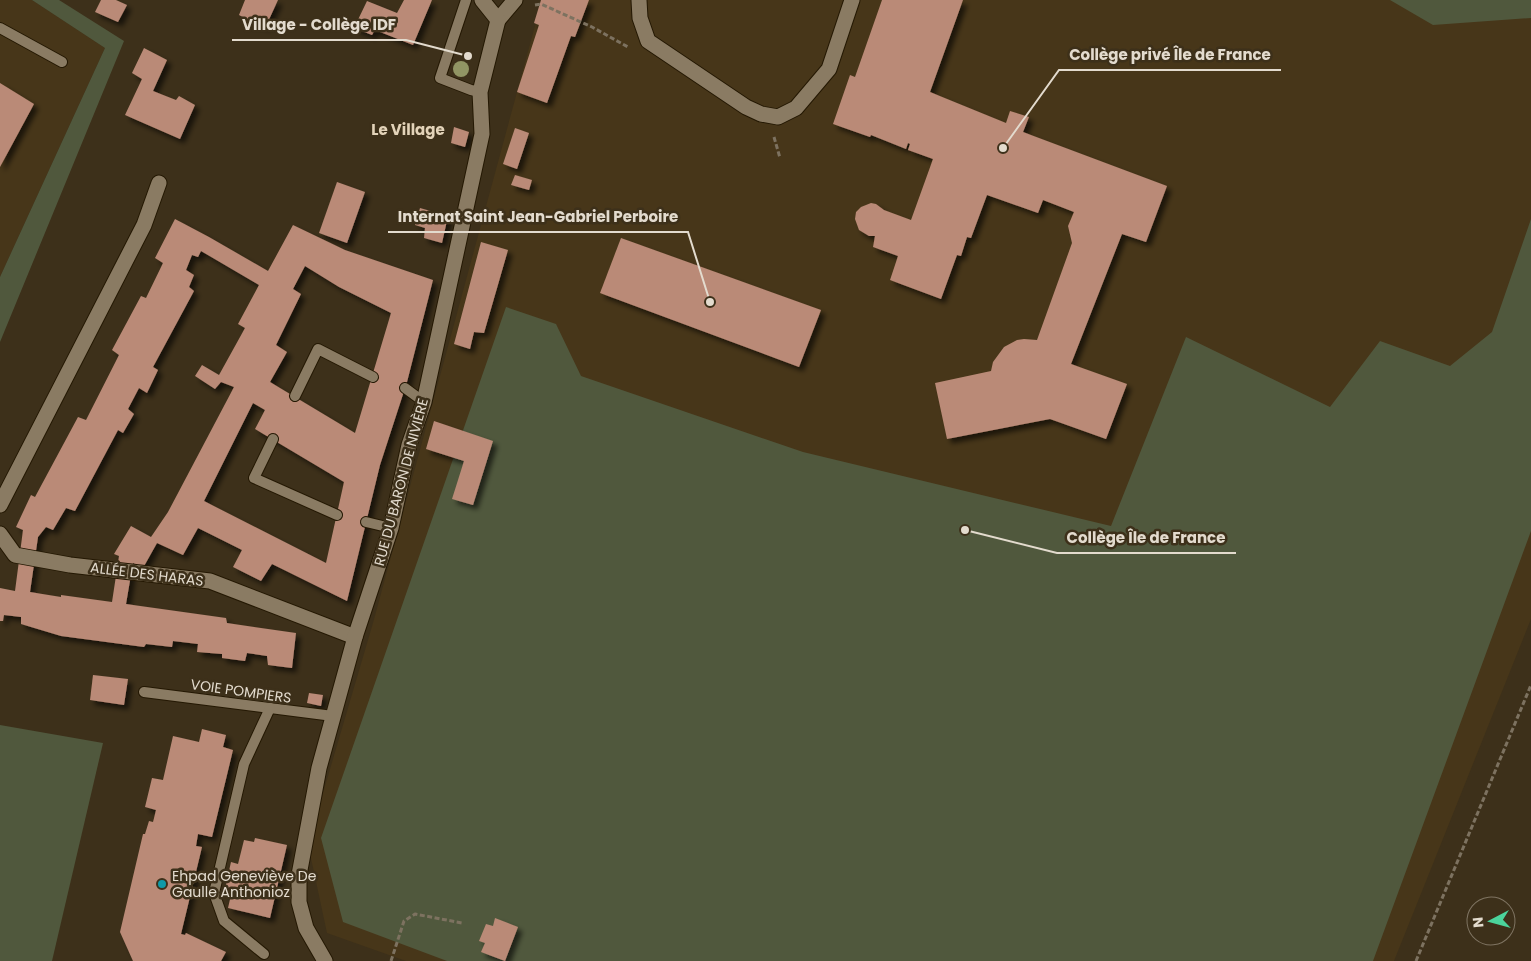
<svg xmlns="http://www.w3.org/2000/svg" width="1531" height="961" font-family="Poppins,sans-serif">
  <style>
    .built { fill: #473619 }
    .green { fill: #50583d }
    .building { fill: #ba8a77; fill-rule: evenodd; filter: url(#shadow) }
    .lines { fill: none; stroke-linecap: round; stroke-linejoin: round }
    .lane-casing { stroke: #241803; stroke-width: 12 }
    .street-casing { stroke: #241803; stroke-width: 17 }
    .path { stroke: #7d7260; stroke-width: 3; stroke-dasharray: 5 2.5; stroke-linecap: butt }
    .lane { stroke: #8a7b63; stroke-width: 10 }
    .street { stroke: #8a7b63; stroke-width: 15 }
    .tree { fill: #919564 }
    .culture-dot { fill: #0f9aa8; stroke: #3d301a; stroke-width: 2 }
    .labels { text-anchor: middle; stroke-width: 5; stroke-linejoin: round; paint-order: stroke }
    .street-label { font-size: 14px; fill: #e3dbce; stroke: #3d301a }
    .poi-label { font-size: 14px; fill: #e3dbce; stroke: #3d301a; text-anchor: start }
    .neighbourhood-label { font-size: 15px; font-weight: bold; fill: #e3d3b9; stroke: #3d301a }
    .leader { fill: none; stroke: #e3dbce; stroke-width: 2 }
    .callout-dot { fill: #e3dbce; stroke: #3d301a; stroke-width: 2 }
    .callout-label { font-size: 15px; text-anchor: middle; font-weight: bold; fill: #e3dbce; stroke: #3d301a; stroke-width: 5; stroke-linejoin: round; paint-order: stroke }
  </style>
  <defs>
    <filter id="shadow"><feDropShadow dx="4.5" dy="4.5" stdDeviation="2.5" flood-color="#0009"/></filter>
  </defs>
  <rect width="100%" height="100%" fill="#3d301a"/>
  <g class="built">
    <path d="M 0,0 L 32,0 L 105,48 L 0,277 Z"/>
    <path d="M 542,0 L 1531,0 L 1531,619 L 1394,961 L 406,961 L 327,933 L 308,844 L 373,623 Z"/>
  </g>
  <g class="green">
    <path d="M 32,0 L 59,0 L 124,41 L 0,342 L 0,277 L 105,48 Z"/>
    <path d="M 1390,0 L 1531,0 L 1531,18 L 1433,25 Z"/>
    <path d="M 1531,219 L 1531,531 L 1373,961 L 447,961 L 343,922 L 321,838 L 506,307 L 556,324 L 581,376 L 803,452 L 1111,526 L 1186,337 L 1330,407 L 1380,341 L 1450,366 L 1492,332 Z"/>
    <path d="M 0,725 L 103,743 L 52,961 L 0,961 Z"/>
  </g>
  <g class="building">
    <path d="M 101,0 L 116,0 L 127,5 L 118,22 L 95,12 Z"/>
    <path d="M 245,0 L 278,0 L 266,26 L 250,21 L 239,15 Z"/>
    <path d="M 404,0 L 432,0 L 413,45 L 375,30 L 372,35 L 354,28 L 367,1 L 397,13 Z"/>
    <path d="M 541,0 L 589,0 L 575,37 L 571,36 L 547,103 L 517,92 L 539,25 L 534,23 Z"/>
    <path d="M 882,0 L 963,0 L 930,92 L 1006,123 L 1010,111 L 1029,117 L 1023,132 L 1167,186 L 1146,242 L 1122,234 L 1071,364 L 1127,384 L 1106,439 L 1050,419 L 947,439 L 935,383 L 991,371 L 993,362 L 1004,347 L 1017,340 L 1024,339 L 1037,340 L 1072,243 L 1068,226 L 1074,212 L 1043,200 L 1038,213 L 987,195 L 971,238 L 967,237 L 961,256 L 957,255 L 941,299 L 890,280 L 898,256 L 873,247 L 875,236 L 869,236 L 859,230 L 855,219 L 856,212 L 861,207 L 871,203 L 876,204 L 884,210 L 911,220 L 933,159 L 908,150 L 910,144 L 908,143 L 906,149 L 871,135 L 870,137 L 833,124 L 850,75 L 855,77 Z"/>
    <path d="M 144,48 L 167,60 L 153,91 L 176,100 L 179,96 L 195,105 L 180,139 L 125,115 L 142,79 L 132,73 Z"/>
    <path d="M 0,83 L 34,104 L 0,167 Z"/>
    <path d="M 454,127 L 469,132 L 465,147 L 451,143 Z"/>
    <path d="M 515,128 L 529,133 L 517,169 L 503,164 Z"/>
    <path d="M 515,175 L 532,180 L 529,190 L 511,185 Z"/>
    <path d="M 337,182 L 365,192 L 347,243 L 319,233 Z"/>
    <path d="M 420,208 L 448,216 L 442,243 L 424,238 L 425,228 L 415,225 Z"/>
    <path d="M 175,219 L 209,237 L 268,271 L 293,225 L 345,250 L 433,280 L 407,382 L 380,465 L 347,601 L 272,564 L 261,581 L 233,567 L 242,550 L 198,528 L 183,555 L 157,543 L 143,568 L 133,563 L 126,604 L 226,618 L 227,623 L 296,633 L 292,668 L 268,665 L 267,656 L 247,653 L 245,661 L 222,658 L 222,654 L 197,652 L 198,644 L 173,641 L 172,647 L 146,644 L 144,647 L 61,636 L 21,624 L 21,617 L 4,615 L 3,621 L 0,621 L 0,588 L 15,591 L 23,530 L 16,527 L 31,495 L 35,497 L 78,417 L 86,420 L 119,355 L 112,350 L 141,296 L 146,298 L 163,263 L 155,258 ZM 201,251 L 259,285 L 238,324 L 245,328 L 219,375 L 202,365 L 195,376 L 215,389 L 221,382 L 234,387 L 168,512 L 151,537 L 131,526 L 114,554 L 119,556 L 112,602 L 61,595 L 61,597 L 30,592 L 38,537 L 46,527 L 53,530 L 66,508 L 75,511 L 118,430 L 123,433 L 134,414 L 128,409 L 139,388 L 147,393 L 158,370 L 153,367 L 194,291 L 189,287 L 194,275 L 186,270 L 192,255 L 198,257 ZM 305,266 L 339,287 L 391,313 L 355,433 L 270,382 L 287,352 L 276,345 L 301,294 L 293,289 ZM 253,403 L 265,410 L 255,429 L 344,482 L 326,563 L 204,501 Z"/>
    <path d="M 621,238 L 821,310 L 799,367 L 600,293 Z"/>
    <path d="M 481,242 L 508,250 L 484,333 L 474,332 L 470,349 L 454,344 Z"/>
    <path d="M 434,421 L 493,441 L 473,505 L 452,499 L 464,461 L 426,449 Z"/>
    <path d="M 93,675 L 128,679 L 124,705 L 90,700 Z"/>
    <path d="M 309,693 L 323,695 L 321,706 L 307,703 Z"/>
    <path d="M 202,729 L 226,735 L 223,747 L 233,750 L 212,837 L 198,834 L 196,846 L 202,847 L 181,934 L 185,935 L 186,933 L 226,952 L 221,961 L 133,961 L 120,932 L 143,834 L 145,834 L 149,821 L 153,822 L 156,810 L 145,807 L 152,778 L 163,780 L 173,736 L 199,742 Z"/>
    <path d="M 255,838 L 287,845 L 270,918 L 228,908 L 231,895 L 224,893 L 231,862 L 238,864 L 244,840 L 254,842 Z"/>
    <path d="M 495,918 L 518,927 L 505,961 L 481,952 L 485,943 L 479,941 L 486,924 L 493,926 Z"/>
  </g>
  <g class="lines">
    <defs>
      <g id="lane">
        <path d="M 466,0 L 440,78 L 471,90 L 480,92"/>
        <path d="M 0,28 L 62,62"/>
        <path d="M 405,388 L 424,402"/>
        <path d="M 295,396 L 318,349 L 373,377"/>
        <path d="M 273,439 L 254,478 L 337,515"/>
        <path d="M 366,522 L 391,528"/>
        <path d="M 144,692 L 333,716"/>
        <path d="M 264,954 L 224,921 L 214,893 L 244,764 L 270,708"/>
      </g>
      <g id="street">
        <path d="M 639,0 L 640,18 L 648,41 L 746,107 L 761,114 L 778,117 L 796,108 L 829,69 L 852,0"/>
        <path d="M 498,20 L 515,0"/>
        <path d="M 0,505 L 144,225 L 159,183"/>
        <path d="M 0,534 L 15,555 L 70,565 L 210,581 L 355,637"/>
        <path d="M 325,961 L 306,928 L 299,902 L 299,875 L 319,768 L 355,637 L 391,528 L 409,445 L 424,402 L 482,134 L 480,92 L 498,20 L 482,0"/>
      </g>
    </defs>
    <use href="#lane" class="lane-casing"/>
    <use href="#street" class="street-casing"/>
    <g class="path">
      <path d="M 535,5 L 541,4 L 592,27 L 628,47"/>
      <path d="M 774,137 L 780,158"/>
      <path d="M 391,961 L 404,921 L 415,914 L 462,923"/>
      <path d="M 1416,961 L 1531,685"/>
    </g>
    <use href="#lane" class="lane"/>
    <use href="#street" class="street"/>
  </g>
  <circle class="tree" cx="461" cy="69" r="8"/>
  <circle class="culture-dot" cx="162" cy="884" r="5"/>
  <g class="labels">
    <g class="street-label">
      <text transform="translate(401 482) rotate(-75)" y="5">RUE DU BARON DE NIVIÈRE</text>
      <text transform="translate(147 574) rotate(7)" y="5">ALLÉE DES HARAS</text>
      <text transform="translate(241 691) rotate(8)" y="5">VOIE POMPIERS</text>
    </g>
    <g class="poi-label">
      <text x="172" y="881">Ehpad Geneviève De<tspan x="172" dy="16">Gaulle Anthonioz</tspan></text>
    </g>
    <g class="neighbourhood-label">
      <text x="408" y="135">Le Village</text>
    </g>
  </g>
  <path class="leader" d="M468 56L406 40H232M1003 148L1059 70H1281M710 302L688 232H388M965 530L1057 553H1236"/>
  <g class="callout-dot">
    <circle cx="468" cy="56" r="5"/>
    <circle cx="1003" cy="148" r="5"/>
    <circle cx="710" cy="302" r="5"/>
    <circle cx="965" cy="530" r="5"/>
  </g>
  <g class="callout-label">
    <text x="319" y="30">Village - Collège IDF</text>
    <text x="1170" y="60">Collège privé Île de France</text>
    <text x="538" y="222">Internat Saint Jean-Gabriel Perboire</text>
    <text x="1146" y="543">Collège Île de France</text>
  </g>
  <g transform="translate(1491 921) rotate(264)"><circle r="24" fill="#3d301a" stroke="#7f7462"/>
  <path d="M0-4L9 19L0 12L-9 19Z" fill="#4bd49c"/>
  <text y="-8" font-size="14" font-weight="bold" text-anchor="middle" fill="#e3dbce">N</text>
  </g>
</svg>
